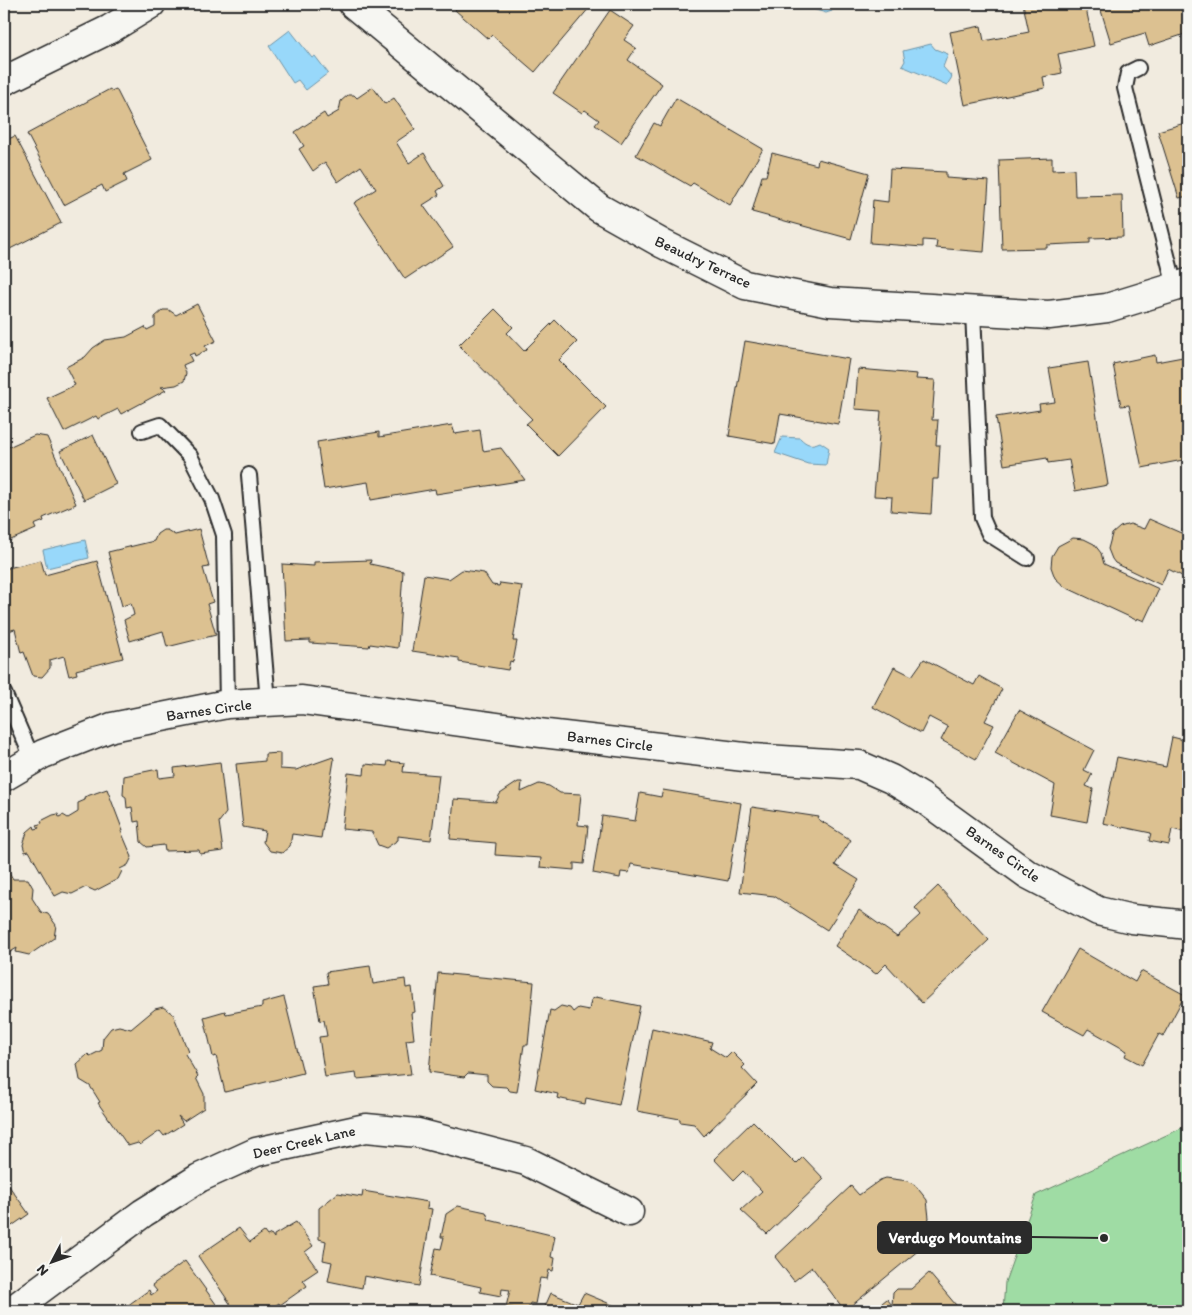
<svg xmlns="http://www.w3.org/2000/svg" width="1192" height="1315" font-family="Itim,sans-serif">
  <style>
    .green { fill: #9fdca4; stroke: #658468 }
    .water { fill: #98d8fa; stroke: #6c93a7 }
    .building { fill: #dcc191; stroke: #2b2b2b }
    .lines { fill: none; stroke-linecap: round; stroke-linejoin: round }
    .service-casing { stroke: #2b2b2b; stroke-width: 18 }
    .minor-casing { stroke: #2b2b2b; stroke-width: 31 }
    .service { stroke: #f6f6f2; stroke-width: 14 }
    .minor { stroke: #f6f6f2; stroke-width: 28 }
    .labels { text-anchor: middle; stroke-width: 4; stroke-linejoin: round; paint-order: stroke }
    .street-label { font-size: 15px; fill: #2b2b2b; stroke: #f6f6f2 }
    .leader { fill: none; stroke: #2b2b2b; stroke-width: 2 }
    .callout-dot { fill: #2b2b2b; stroke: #f6f6f2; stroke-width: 2 }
    .callout { fill: #2b2b2b; stroke: #2b2b2b; stroke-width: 2 }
    .callout-label { font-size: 16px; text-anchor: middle; font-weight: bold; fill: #fff }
  </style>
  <rect width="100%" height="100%" fill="#f1ebdf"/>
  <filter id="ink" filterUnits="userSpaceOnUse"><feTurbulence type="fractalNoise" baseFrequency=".02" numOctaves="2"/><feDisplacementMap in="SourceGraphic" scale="10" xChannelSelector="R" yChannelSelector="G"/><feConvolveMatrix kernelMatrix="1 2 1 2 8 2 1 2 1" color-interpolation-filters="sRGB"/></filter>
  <g filter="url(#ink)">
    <path class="green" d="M 1184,1127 L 1188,1127 L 1188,1311 L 1003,1311 L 1005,1282 L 1036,1195 Z"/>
    <g class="water">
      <path d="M 836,4 L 832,11 L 826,13 L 799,5 Z"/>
      <path d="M 290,30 L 312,58 L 315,56 L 328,73 L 306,90 L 298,80 L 293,83 L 269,46 Z"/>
      <path d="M 931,44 L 935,49 L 948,54 L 943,67 L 952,77 L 947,85 L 902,66 L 905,61 L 903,51 Z"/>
      <path d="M 782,437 L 800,438 C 807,445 811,446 820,442 L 829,448 L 826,465 L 808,464 L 775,453 Z"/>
      <path d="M 85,540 L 89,558 L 47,568 L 43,550 Z"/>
    </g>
    <g class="building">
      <path d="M 460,4 L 586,4 L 590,7 L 535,72 L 492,35 L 488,39 L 455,10 Z"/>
      <path d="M 1023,4 L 1085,4 L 1094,46 L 1058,54 L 1062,73 L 1043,77 L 1045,88 L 965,105 L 950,32 L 981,26 L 984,41 L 1029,32 Z"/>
      <path d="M 1099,4 L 1188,4 L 1188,33 L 1149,46 L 1145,33 L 1111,43 Z"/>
      <path d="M 610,10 L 634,26 L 624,40 L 636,48 L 628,60 L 662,84 L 621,143 L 595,125 L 599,120 L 585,110 L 582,113 L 553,93 Z"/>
      <path d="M 373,87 L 385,104 L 394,98 L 415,129 L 396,142 L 409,163 L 424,153 L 444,186 L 437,191 L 439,195 L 423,205 L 453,247 L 405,279 L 354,203 L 376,189 L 361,166 L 338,182 L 325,162 L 313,171 L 299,149 L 304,146 L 295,132 L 324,113 L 327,118 L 339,111 L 341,101 L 348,95 L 354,95 L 357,98 Z"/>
      <path d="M 110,89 L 111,91 L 116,89 L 152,160 L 124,174 L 127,181 L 105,192 L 102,185 L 64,205 L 27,134 Z"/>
      <path d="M 676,98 L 763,149 L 730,205 L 693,183 L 690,186 L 636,155 L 654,123 L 660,126 Z"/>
      <path d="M 1188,122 L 1188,196 L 1179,198 L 1158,131 Z"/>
      <path d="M 15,136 L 61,223 L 6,251 L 4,248 L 4,207 L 10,205 L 4,193 L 4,141 Z"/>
      <path d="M 772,153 L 817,165 L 818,159 L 869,173 L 851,239 L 752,212 L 762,176 L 766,176 Z"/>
      <path d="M 1052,158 L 1052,170 L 1074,169 L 1075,196 L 1122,195 L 1123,237 L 1090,238 L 1090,243 L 1047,245 L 1047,248 L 1002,249 L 999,160 Z"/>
      <path d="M 890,169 L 946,172 L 946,178 L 989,181 L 984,252 L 936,248 L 937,241 L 923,240 L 923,247 L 870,243 L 873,200 L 888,202 Z"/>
      <path d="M 197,304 L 216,341 L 205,346 L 207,350 L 195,356 L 194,353 L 189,355 L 192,361 L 183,365 L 186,373 L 184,381 L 176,385 L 161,387 L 166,390 L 121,414 L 118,409 L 98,419 L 96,416 L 64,432 L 47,398 L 75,385 L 66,367 L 85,357 L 93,348 L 105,340 L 126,337 L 145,327 L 147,330 L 155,326 L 155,317 L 163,310 L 169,310 L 176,315 Z"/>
      <path d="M 495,309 L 513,327 L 507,333 L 524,351 L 555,320 L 577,342 L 559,360 L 606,407 L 558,456 L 526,424 L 532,419 L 459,345 Z"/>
      <path d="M 745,341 L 849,359 L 838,424 L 780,414 L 775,444 L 729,436 Z"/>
      <path d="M 1155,355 L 1156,362 L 1188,356 L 1188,430 L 1186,431 L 1188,459 L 1142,468 L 1129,405 L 1121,406 L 1113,364 Z"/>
      <path d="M 1088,362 L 1108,485 L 1075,491 L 1069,460 L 1048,463 L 1047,458 L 1004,465 L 996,417 L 1040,410 L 1039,404 L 1055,402 L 1049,368 Z"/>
      <path d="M 858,369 L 917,374 L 916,379 L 935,380 L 932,420 L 938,420 L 936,445 L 940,445 L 938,479 L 933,479 L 931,514 L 891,511 L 892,497 L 874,496 L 881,411 L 855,409 Z"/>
      <path d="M 452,425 L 455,434 L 480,430 L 483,451 L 501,448 L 525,480 L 436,494 L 435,489 L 371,500 L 368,482 L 324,489 L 317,442 L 379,432 L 379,437 Z"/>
      <path d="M 35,435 L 47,437 L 76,504 L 43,518 L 44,521 L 34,525 L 36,529 L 4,543 L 4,449 Z"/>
      <path d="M 93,435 L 116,484 L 84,500 L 60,451 Z"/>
      <path d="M 1149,519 L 1181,533 L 1184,527 L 1188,529 L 1188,579 L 1168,569 L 1161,585 L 1115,563 L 1112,559 L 1108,549 L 1112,534 L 1120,527 L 1130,524 L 1144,529 Z"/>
      <path d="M 199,529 L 209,567 L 203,568 L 213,602 L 207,604 L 216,635 L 167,647 L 163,631 L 130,641 L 124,620 L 134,615 L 131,603 L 122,606 L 108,552 L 154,541 L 157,534 L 163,530 L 167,530 L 175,535 Z"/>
      <path d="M 1073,538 L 1084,539 L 1094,544 L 1101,553 L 1104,564 L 1159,589 L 1144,621 L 1137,618 L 1136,620 L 1065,587 L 1055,578 L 1051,567 L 1052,556 L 1058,546 Z"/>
      <path d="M 41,560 L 45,575 L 97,561 L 123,658 L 76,670 L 77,674 L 69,676 L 64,656 L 50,660 L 50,668 L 42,677 L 33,676 L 24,652 L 21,653 L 15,629 L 8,631 L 4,614 L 4,569 Z"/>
      <path d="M 371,560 L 370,564 L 403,571 L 398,648 L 370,644 L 369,647 L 310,643 L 310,640 L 286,641 L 282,564 L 314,566 L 314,562 Z"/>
      <path d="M 462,570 L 484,573 L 492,585 L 499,586 L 500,583 L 522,586 L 513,641 L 517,641 L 513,662 L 510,661 L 508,670 L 459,662 L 459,658 L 412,651 L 424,575 L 449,579 Z"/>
      <path d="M 924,659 L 974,685 L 979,676 L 1002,689 L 985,721 L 994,725 L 976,759 L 941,740 L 948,727 L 929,717 L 921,733 L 873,707 L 894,667 L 912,676 Z"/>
      <path d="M 1019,710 L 1094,750 L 1084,770 L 1092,774 L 1086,786 L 1093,789 L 1087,822 L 1050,815 L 1055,785 L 995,753 Z"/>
      <path d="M 1172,737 L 1188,741 L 1188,833 L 1172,829 L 1169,845 L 1149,841 L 1151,833 L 1103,823 L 1117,757 L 1166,767 Z"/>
      <path d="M 280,753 L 280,769 L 296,770 L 333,757 L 334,760 L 321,838 L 292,834 L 290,846 L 282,853 L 270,851 L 263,842 L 265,831 L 243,827 L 236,764 L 265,761 L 265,754 Z"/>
      <path d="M 388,761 L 404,763 L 403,772 L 439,775 L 431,840 L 398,836 L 398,840 L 386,848 L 378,845 L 372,832 L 342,829 L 348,773 L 364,775 L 365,764 L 387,766 Z"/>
      <path d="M 220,762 L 226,813 L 219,822 L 223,851 L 200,854 L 199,850 L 165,851 L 164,845 L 147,847 L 141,842 L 139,821 L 134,822 L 132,807 L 127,808 L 126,797 L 123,795 L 124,776 L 158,769 L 159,778 L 175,776 L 174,768 Z"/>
      <path d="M 518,782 L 522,782 L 521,792 L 539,784 L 549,786 L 560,793 L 581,794 L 578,825 L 588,826 L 584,864 L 574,863 L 574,870 L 540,867 L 541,858 L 495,855 L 496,843 L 450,839 L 454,799 L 496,802 L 500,794 Z"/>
      <path d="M 107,789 L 123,831 L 121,831 L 132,857 L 128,865 L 120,869 L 122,871 L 118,879 L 95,891 L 86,887 L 72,894 L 63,892 L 55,896 L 29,851 L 25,852 L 23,845 L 27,832 L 34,826 L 35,829 L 39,828 L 37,825 L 42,823 L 41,821 L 53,815 L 58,814 L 59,817 L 63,815 L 68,818 L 78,812 L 78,803 L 85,800 L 84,797 Z"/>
      <path d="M 663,790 L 741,803 L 728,881 L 631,864 L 629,873 L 621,872 L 620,878 L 593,873 L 602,816 L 635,821 L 640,793 L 661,797 Z"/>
      <path d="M 752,807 L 819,817 L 818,819 L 851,840 L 835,865 L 859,880 L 827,930 L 774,896 L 740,892 Z"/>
      <path d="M 4,864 L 13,879 L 28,879 L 33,888 L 32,898 L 41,912 L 48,914 L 56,925 L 54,938 L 29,955 L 16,952 L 17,948 L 4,956 Z"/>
      <path d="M 938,886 L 989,940 L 922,1003 L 886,964 L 876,974 L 835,946 L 859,910 L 897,937 L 921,915 L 915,908 Z"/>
      <path d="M 1078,949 L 1135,982 L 1141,971 L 1185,995 L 1163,1036 L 1159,1034 L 1142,1065 L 1125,1056 L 1127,1051 L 1088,1029 L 1084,1035 L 1042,1012 Z"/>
      <path d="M 370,966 L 373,984 L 405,979 L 406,988 L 412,987 L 415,1012 L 411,1013 L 414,1039 L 406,1040 L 411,1074 L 357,1079 L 356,1073 L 325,1077 L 319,1037 L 327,1036 L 324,1020 L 320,1021 L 314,986 L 328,984 L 326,972 Z"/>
      <path d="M 438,973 L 534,982 L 528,1045 L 524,1045 L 517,1092 L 510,1091 L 506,1087 L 492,1086 L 487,1081 L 487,1075 L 468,1073 L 464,1077 L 429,1072 Z"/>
      <path d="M 284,997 L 303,1073 L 225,1092 L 216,1056 L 213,1057 L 204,1017 L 225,1011 L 226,1014 L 262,1007 L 262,1003 Z"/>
      <path d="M 596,997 L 640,1006 L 619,1105 L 586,1098 L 585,1104 L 557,1098 L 558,1094 L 535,1089 L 550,1010 L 554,1011 L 561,1006 L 570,1008 L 573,1012 L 578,1008 L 589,1010 L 591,1000 Z"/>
      <path d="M 163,1007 L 173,1014 L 188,1051 L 185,1054 L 198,1076 L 196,1078 L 204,1094 L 204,1108 L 184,1121 L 178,1116 L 183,1124 L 164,1136 L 160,1131 L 140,1145 L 138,1143 L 128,1146 L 98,1103 L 100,1102 L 90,1086 L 80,1080 L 77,1064 L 88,1054 L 90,1056 L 102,1050 L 103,1038 L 111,1028 L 119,1026 L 131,1029 L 155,1009 Z"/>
      <path d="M 652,1028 L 712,1042 L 710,1048 L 726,1058 L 732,1052 L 745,1065 L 742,1068 L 757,1084 L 704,1136 L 694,1124 L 680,1122 L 680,1119 L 637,1111 Z"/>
      <path d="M 1188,1039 L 1188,1068 L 1182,1066 Z"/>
      <path d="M 753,1121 L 796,1164 L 803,1157 L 824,1179 L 767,1234 L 741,1210 L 762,1191 L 743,1171 L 734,1180 L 714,1159 Z"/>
      <path d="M 886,1178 L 908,1181 L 915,1185 L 927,1200 L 929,1218 L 924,1231 L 931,1240 L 845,1311 L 812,1267 L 794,1281 L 775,1257 L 851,1186 L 859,1195 L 880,1180 Z"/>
      <path d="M 4,1179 L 29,1214 L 6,1230 L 4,1227 Z"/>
      <path d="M 363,1191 L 428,1202 L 427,1208 L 432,1209 L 419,1286 L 364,1276 L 362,1288 L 328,1281 L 332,1262 L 323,1260 L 326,1241 L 319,1239 L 319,1208 L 338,1193 L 362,1197 Z"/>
      <path d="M 458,1206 L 486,1212 L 489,1220 L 555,1236 L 551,1257 L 555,1258 L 553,1271 L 549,1270 L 547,1279 L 540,1278 L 535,1304 L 530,1303 L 528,1311 L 506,1307 L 510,1290 L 502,1289 L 501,1296 L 480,1292 L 481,1287 L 430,1276 L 436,1248 L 441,1249 L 444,1237 L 441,1237 L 446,1214 Z"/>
      <path d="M 296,1222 L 313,1246 L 305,1252 L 318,1270 L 303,1280 L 307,1286 L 280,1305 L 279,1303 L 267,1311 L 235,1311 L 198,1256 L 239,1228 L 250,1242 L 264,1232 L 267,1236 L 271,1234 L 274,1238 L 274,1235 Z"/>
      <path d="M 185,1261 L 221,1311 L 120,1311 L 149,1290 L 151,1295 L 157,1291 L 152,1285 Z"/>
      <path d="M 929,1273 L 961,1311 L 872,1311 L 887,1299 L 892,1305 L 893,1293 L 897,1289 L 911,1289 Z"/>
      <path d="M 551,1293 L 578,1304 L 584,1293 L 627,1311 L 543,1311 Z"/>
      <path d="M 712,1306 L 713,1311 L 693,1311 L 692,1309 Z"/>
    </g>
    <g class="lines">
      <defs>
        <g id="service">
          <path d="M 1138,68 L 1128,73 L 1125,88 L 1175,287"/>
          <path d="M 973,311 L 982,518 L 989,534 L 1027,558"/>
          <path d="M 142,431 L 160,425 L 190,456 L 212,499 L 224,535 L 227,704"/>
          <path d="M 249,475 L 268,702"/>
          <path d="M 4,693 L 33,760"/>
        </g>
        <g id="minor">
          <path d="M 353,4 L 599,208 L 663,244 L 745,285 L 830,302 L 1049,315 L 1107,308 L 1188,283"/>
          <path d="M 4,81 L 110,29 L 151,4"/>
          <path d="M 4,777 L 43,754 L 112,727 L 227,704 L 302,700 L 540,733 L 753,758 L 859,765 L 891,779 L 921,797 L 1027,874 L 1098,911 L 1132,919 L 1188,925"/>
          <path d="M 11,1311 L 143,1213 L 199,1178 L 256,1152 L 366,1128 L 418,1133 L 526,1161 L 629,1212"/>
        </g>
      </defs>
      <use href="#service" class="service-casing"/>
      <use href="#minor" class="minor-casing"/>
      <use href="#service" class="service"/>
      <use href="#minor" class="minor"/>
    </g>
  </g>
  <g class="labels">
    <g class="street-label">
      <text transform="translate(703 262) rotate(25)" y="5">Beaudry Terrace</text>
      <text transform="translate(209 710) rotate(-8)" y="5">Barnes Circle</text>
      <text transform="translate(610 741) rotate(7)" y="5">Barnes Circle</text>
      <text transform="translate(1003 854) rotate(35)" y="5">Barnes Circle</text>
      <text transform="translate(304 1142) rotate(-13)" y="5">Deer Creek Lane</text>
    </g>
  </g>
  <path class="leader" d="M1104 1238L1031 1237"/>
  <circle class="callout-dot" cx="1104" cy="1238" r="5"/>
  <rect class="callout" x="878" y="1222" width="153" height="31" rx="5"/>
  <g class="callout-label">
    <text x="955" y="1243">Verdugo Mountains</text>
  </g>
  <rect width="1192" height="1315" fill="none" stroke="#f6f6f2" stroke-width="20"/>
  <rect x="10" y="10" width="1172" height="1295" fill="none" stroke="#2b2b2b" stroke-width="2" filter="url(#ink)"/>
  <g transform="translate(52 1262) rotate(229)" stroke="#f6f6f2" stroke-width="4" paint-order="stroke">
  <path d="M0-4L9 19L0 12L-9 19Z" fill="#2b2b2b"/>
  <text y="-8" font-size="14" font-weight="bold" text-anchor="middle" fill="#2b2b2b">N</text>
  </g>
</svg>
